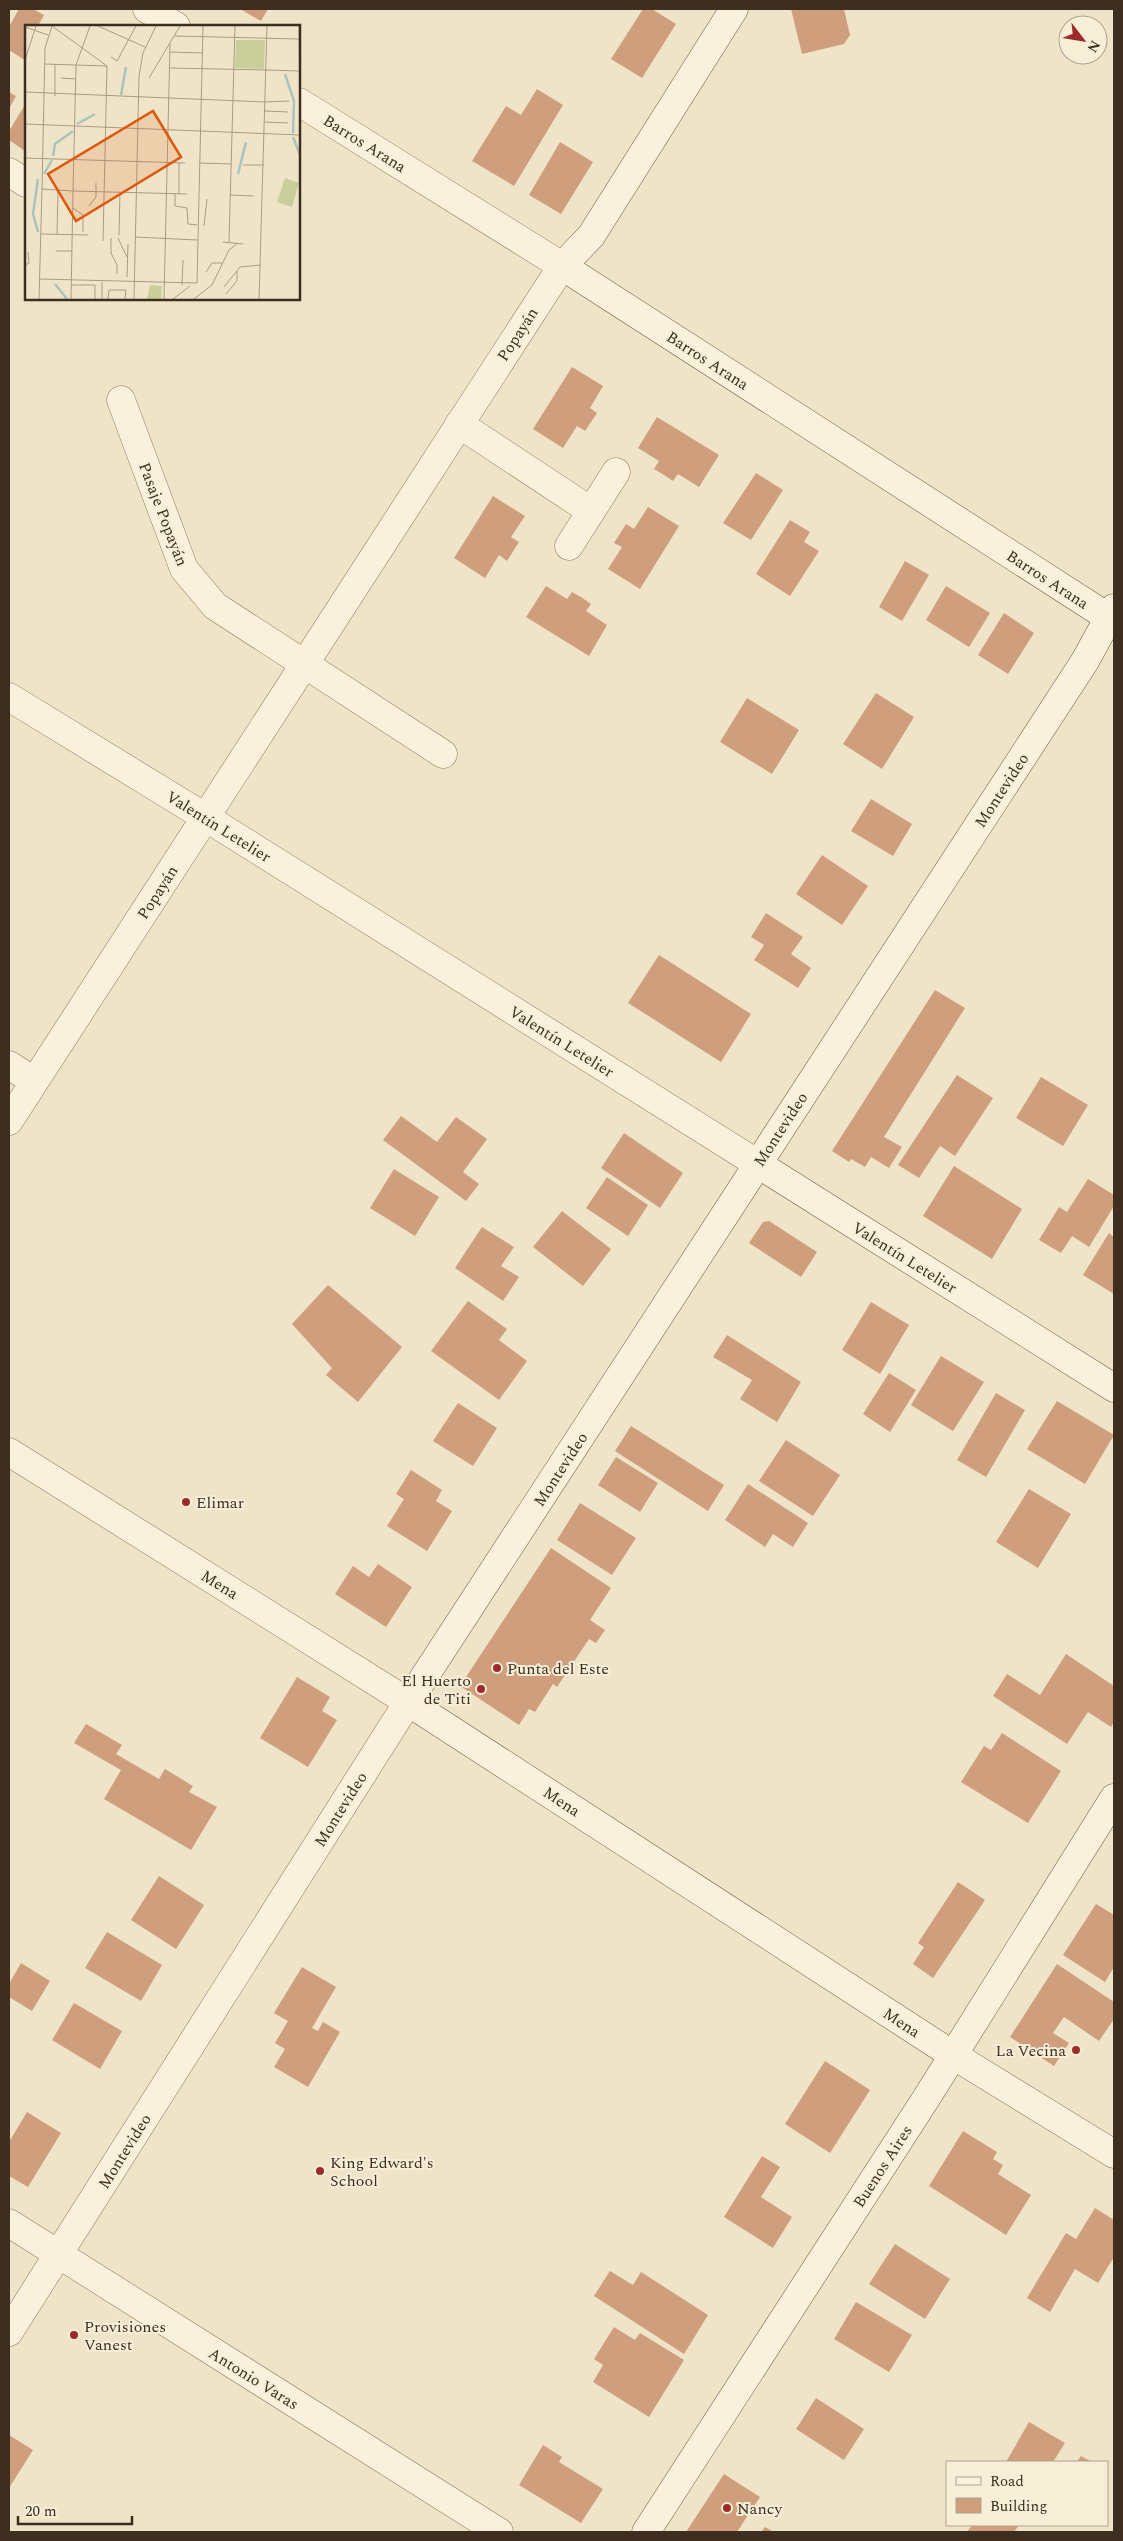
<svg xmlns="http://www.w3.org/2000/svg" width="1123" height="2541" font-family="Spectral,serif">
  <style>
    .building { fill: #cf9f7d }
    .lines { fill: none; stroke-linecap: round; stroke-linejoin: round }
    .street-casing { stroke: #8d765c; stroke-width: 29 }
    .secondary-casing { stroke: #6f573f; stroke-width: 29 }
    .street { stroke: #faf1dc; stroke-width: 28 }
    .secondary { stroke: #faf1dc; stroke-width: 28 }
    .poi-dot { fill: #9e2a2b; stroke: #f7eed8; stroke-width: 2 }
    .labels { text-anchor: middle; stroke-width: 4; stroke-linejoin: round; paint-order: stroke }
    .street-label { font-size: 16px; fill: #3d2e20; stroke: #f7eed8 }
    .poi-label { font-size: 16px; fill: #3d2e20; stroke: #f7eed8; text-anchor: start }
    .inset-river { fill: none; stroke: #a9c4bc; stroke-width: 2.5 }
    .inset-road { fill: none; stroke: #a89b85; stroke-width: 1 }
    .view { fill: #df570d; fill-opacity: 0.15; stroke: #df570d; stroke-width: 2.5 }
    .inset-edge { fill: none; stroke: #3d2e20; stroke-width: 2.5 }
  </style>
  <rect width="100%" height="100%" fill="#f0e4c8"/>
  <g class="building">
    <path d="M 19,9 L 33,9 L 44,15 L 38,26 L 26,26 L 26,61 L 9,50 L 9,27 Z"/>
    <path d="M 240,9 L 268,9 L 261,21 Z"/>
    <path d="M 643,9 L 652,9 L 676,24 L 642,78 L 611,59 Z"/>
    <path d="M 791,9 L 844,9 L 850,35 L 844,44 L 802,54 Z"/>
    <path d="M 537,89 L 563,105 L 514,186 L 472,161 L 506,106 L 521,115 Z"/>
    <path d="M 9,92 L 16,96 L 9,109 Z"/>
    <path d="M 26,103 L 26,150 L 25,151 L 9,140 L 9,131 Z"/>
    <path d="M 560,142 L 593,162 L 561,214 L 529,195 Z"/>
    <path d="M 572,367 L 603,386 L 590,408 L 597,413 L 585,431 L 577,426 L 563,448 L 533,429 Z"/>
    <path d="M 657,417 L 719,455 L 699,487 L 678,474 L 673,481 L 664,475 L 654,469 L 659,461 L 638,448 Z"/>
    <path d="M 756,473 L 783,490 L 751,540 L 723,523 Z"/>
    <path d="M 493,496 L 525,516 L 511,537 L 519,542 L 507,561 L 499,555 L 485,578 L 454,558 Z"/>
    <path d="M 648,507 L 679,526 L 640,589 L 608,569 L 622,547 L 614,543 L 626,524 L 634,529 Z"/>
    <path d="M 790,520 L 810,532 L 804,542 L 819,551 L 790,596 L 756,574 Z"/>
    <path d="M 905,561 L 929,575 L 902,621 L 879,607 Z"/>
    <path d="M 546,586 L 567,599 L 572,592 L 581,597 L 591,604 L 586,611 L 607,625 L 589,656 L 526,617 Z"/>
    <path d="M 946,586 L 990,613 L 969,647 L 926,620 Z"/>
    <path d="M 1004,613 L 1034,633 L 1008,674 L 978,655 Z"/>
    <path d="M 876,693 L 914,717 L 882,769 L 843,744 Z"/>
    <path d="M 747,698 L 799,730 L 772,774 L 720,742 Z"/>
    <path d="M 871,799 L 912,824 L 893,856 L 851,831 Z"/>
    <path d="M 822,855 L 868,886 L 842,925 L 796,894 Z"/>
    <path d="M 766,913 L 803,937 L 791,954 L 811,968 L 798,988 L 754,960 L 764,945 L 751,937 Z"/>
    <path d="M 659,955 L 751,1014 L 721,1062 L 628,1003 Z"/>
    <path d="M 935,990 L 965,1008 L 884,1137 L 902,1147 L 889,1168 L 871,1157 L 865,1167 L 851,1159 L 849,1162 L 832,1151 Z"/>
    <path d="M 957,1075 L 993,1098 L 955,1156 L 940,1146 L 919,1178 L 898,1165 Z"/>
    <path d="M 1041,1077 L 1088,1105 L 1063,1146 L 1016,1118 Z"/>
    <path d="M 401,1116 L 437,1142 L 456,1117 L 487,1139 L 463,1172 L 479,1184 L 466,1201 L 383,1140 Z"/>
    <path d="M 624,1133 L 683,1173 L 660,1208 L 601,1168 Z"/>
    <path d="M 954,1166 L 1022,1209 L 992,1259 L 923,1216 Z"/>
    <path d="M 394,1169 L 439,1197 L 415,1236 L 370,1208 Z"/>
    <path d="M 607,1177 L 648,1205 L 628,1236 L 586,1208 Z"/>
    <path d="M 1088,1179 L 1114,1195 L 1114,1206 L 1089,1247 L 1072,1236 L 1061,1253 L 1039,1240 L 1059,1207 L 1067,1212 Z"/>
    <path d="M 562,1211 L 611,1249 L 583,1286 L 533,1247 Z"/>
    <path d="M 769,1221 L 817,1252 L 801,1277 L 749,1243 L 763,1222 Z"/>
    <path d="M 482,1227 L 514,1247 L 501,1266 L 519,1277 L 503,1301 L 455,1268 Z"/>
    <path d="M 1109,1233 L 1114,1237 L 1114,1294 L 1083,1275 Z"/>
    <path d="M 328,1285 L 402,1347 L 358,1402 L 326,1375 L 332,1368 L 292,1324 Z"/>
    <path d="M 468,1301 L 507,1329 L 499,1340 L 527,1361 L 499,1400 L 431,1351 Z"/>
    <path d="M 871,1302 L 909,1325 L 880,1374 L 842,1350 Z"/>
    <path d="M 727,1335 L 801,1382 L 777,1422 L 740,1399 L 752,1380 L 713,1357 Z"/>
    <path d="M 941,1356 L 984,1382 L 953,1431 L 911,1405 Z"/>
    <path d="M 889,1373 L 916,1390 L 890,1432 L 863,1414 Z"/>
    <path d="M 996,1393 L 1025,1410 L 986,1477 L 957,1460 Z"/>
    <path d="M 1057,1401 L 1114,1435 L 1085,1484 L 1027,1449 Z"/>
    <path d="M 458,1403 L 497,1428 L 473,1466 L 433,1441 Z"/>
    <path d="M 631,1426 L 724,1485 L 708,1511 L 615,1451 Z"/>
    <path d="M 786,1440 L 840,1475 L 813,1516 L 759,1481 Z"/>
    <path d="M 616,1457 L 658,1483 L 640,1512 L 598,1485 Z"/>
    <path d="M 411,1470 L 442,1490 L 436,1501 L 452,1511 L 427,1551 L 387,1526 L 404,1499 L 396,1494 Z"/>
    <path d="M 748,1484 L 808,1523 L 793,1547 L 773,1534 L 765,1547 L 725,1520 Z"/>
    <path d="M 1029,1489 L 1071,1514 L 1038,1568 L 996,1542 Z"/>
    <path d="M 580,1503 L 636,1538 L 612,1575 L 557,1540 Z"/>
    <path d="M 551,1548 L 611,1588 L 590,1620 L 605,1630 L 596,1643 L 589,1639 L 557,1687 L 553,1684 L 535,1712 L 529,1709 L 519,1725 L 460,1686 Z"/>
    <path d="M 378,1564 L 412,1587 L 386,1627 L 335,1594 L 353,1566 L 369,1577 Z"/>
    <path d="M 1066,1654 L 1114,1686 L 1114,1722 L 1111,1727 L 1088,1712 L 1067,1744 L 993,1696 L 1007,1674 L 1040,1695 Z"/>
    <path d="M 297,1677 L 330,1697 L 322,1711 L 337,1720 L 308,1767 L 260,1738 Z"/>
    <path d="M 86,1724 L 122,1745 L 116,1754 L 159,1779 L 165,1769 L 193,1786 L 189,1792 L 217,1807 L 191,1850 L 104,1799 L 121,1770 L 74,1743 Z"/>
    <path d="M 1002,1733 L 1061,1771 L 1028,1823 L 961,1782 L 984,1746 L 991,1750 Z"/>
    <path d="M 159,1876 L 204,1905 L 176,1949 L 131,1920 Z"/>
    <path d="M 958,1882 L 985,1900 L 933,1978 L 913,1964 L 924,1947 L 918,1943 Z"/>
    <path d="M 1096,1904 L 1114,1915 L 1114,1967 L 1105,1982 L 1063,1955 Z"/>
    <path d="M 107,1932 L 162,1965 L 141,2001 L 85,1968 Z"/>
    <path d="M 21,1963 L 50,1981 L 32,2011 L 9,1997 L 9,1984 Z"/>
    <path d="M 1057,1964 L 1114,2002 L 1114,2019 L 1099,2041 L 1064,2017 L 1053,2033 L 1069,2043 L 1054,2066 L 1010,2037 Z"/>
    <path d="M 302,1967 L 336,1987 L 312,2028 L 318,2031 L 323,2022 L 340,2032 L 308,2087 L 274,2067 L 285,2049 L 275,2043 L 288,2021 L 274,2013 Z"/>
    <path d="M 74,2003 L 122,2031 L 100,2069 L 52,2040 Z"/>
    <path d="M 825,2061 L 870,2090 L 830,2153 L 785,2124 Z"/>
    <path d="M 27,2112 L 61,2133 L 28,2187 L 9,2176 L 9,2142 Z"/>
    <path d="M 963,2131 L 997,2152 L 993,2159 L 1003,2165 L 998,2174 L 1031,2195 L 1006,2235 L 929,2186 Z"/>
    <path d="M 762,2156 L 780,2167 L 761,2197 L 792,2217 L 773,2248 L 724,2217 Z"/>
    <path d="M 1095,2208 L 1114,2220 L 1114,2257 L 1098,2283 L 1075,2269 L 1050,2312 L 1027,2298 L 1066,2233 L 1076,2239 Z"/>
    <path d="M 895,2244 L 950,2279 L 925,2319 L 869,2284 Z"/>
    <path d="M 610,2271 L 633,2285 L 641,2272 L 708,2315 L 684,2354 L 594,2296 Z"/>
    <path d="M 856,2302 L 912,2335 L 889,2372 L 834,2339 Z"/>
    <path d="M 614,2327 L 635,2340 L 640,2333 L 684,2360 L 649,2417 L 593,2382 L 603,2365 L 594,2359 Z"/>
    <path d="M 816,2398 L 864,2429 L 844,2460 L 796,2429 Z"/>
    <path d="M 1029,2422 L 1065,2443 L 1053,2462 L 1006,2462 Z"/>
    <path d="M 9,2435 L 33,2450 L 9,2488 Z"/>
    <path d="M 543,2445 L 562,2457 L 559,2462 L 603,2489 L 581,2523 L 519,2485 Z"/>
    <path d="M 1081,2456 L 1092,2462 L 1077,2462 Z"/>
    <path d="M 724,2474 L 760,2497 L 737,2532 L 686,2532 Z"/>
    <path d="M 972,2525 L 1019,2525 L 1014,2532 L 967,2532 Z"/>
    <path d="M 765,2527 L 774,2532 L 761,2532 Z"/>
  </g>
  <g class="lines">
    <defs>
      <g id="street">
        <path d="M 147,9 L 176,26"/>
        <path d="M 9,172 L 26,183"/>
        <path d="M 121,400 L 184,569 L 215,606 L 443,754"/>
        <path d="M 459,424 L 591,511"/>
        <path d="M 569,546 L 616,472"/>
        <path d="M 9,697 L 205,817 L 758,1164"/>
        <path d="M 9,1065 L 34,1081"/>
        <path d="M 9,1121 L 562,266 L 299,102"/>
        <path d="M 9,1452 L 408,1702 L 9,2332"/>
        <path d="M 9,2223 L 499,2532"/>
      </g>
      <g id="secondary">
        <path d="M 734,9 L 591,236 L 562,266 L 1114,621"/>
        <path d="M 1114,608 L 1085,661 L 408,1702 L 953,2055 L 1114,2154"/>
        <path d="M 758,1164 L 1114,1388"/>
        <path d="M 646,2532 L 927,2097 L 1114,1798"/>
      </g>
    </defs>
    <use href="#street" class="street-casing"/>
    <use href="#secondary" class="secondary-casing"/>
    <use href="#street" class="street"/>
    <use href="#secondary" class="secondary"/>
  </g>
  <g class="poi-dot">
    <circle cx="186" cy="1502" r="5"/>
    <circle cx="497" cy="1668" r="5"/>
    <circle cx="481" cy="1689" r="5"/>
    <circle cx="1076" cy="2050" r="5"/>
    <circle cx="320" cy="2171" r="5"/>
    <circle cx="74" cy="2335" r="5"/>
    <circle cx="727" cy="2508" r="5"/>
  </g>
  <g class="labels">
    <g class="street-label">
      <text transform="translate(365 143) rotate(32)" y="6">Barros Arana</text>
      <text transform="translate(517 334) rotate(-57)" y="6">Popayán</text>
      <text transform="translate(708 360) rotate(33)" y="6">Barros Arana</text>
      <text transform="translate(164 514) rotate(69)" y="6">Pasaje Popayán</text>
      <text transform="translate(1048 579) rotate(33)" y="6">Barros Arana</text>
      <text transform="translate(1001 790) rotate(-57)" y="6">Montevideo</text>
      <text transform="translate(219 826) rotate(32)" y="6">Valentín Letelier</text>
      <text transform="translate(157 892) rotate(-57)" y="6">Popayán</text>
      <text transform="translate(562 1041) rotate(32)" y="6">Valentín Letelier</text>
      <text transform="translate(780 1129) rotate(-57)" y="6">Montevideo</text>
      <text transform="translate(905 1257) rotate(32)" y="6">Valentín Letelier</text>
      <text transform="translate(560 1469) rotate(-57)" y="6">Montevideo</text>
      <text transform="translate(220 1584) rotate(32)" y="6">Mena</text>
      <text transform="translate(562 1801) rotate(33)" y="6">Mena</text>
      <text transform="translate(340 1809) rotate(-58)" y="6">Montevideo</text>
      <text transform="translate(902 2022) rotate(33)" y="6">Mena</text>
      <text transform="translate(124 2151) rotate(-58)" y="6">Montevideo</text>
      <text transform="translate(882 2166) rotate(-57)" y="6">Buenos Aires</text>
      <text transform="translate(254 2378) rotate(32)" y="6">Antonio Varas</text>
    </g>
    <g class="poi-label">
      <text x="196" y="1508">Elimar</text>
      <text x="507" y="1674">Punta del Este</text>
      <text x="471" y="1686" text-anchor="end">El Huerto<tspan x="471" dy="18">de Titi</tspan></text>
      <text x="1066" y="2056" text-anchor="end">La Vecina</text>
      <text x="330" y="2168">King Edward's<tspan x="330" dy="18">School</tspan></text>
      <text x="84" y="2332">Provisiones<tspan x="84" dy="18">Vanest</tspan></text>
      <text x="737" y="2514">Nancy</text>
    </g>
  </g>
  <g transform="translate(25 25)">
    <rect width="275" height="275" fill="#f0e4c8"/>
    <path d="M 211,15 L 240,15 L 239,44 L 210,43 ZM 260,153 L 274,158 L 267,182 L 252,177 ZM 125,260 L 137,261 L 136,274 L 122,274 Z" fill="#c9cf9b"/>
    <path class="inset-river" d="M 260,49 L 269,76 L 268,108M 96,70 L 101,42M 52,99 L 70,89M 268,112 L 275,130M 28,131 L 30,119 L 48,106M 19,149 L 27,135M 213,149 L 221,117M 13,207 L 8,189 L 13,154M 30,259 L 42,274"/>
    <path class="inset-road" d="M 27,1 L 82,41 L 78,216M 73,1 L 120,22M 274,1 L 275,83M 0,2 L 23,10M 150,11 L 274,14M 145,27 L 177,28M 86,32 L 92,36 L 111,1M 0,35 L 11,1M 20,39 L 81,41M 30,39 L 30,71M 145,43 L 241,45M 241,45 L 274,46M 36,53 L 51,54M 124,53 L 155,1M 0,67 L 240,77M 240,77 L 264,76M 240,86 L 263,87M 240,97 L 263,98M 0,99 L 275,110M 0,133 L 160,138M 174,138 L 206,139M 218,140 L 239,140M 17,164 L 20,23 L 27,1M 150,169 L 150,181 L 162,183 L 163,199 L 172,200M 154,169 L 154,137M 205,170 L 228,171M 64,181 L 71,172 L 71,158M 48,183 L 58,190 L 58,207M 179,201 L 182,174M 16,209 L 63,210M 32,209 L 33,165M 94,210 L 95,167M 110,212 L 172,215M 86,213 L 86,228 L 92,240 L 92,249M 93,213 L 102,232M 198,217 L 218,219M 204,217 L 210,1M 31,226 L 47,226M 0,240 L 4,238 L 3,227M 181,247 L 187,238 L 197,238M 102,252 L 103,219M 15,254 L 172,258 L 178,1M 46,260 L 70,260 L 70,274M 157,260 L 158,235M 199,262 L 215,242 L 236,240M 201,269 L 212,256 L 212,246M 14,274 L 17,164 L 48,166 L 51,40 L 65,1M 46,274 L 48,166 L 162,169M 77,274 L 77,257M 83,274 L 84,265 L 101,265 L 100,274M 109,274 L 114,51 L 118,28 L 131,1M 139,274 L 145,19M 148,274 L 165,261M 169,274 L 187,260 L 204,225 L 213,218M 234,274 L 242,1"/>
    <path class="view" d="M 128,86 L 156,132 L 51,196 L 23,149 Z"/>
    <rect width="275" height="275" class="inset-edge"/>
  </g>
  <rect width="1123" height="2541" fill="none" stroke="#3d2e20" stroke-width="20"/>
  <rect x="946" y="2461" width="162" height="65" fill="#f7eed8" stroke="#ada18e"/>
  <rect x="956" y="2477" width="25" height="8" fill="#faf1dc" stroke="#ada18e"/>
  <text x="990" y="2486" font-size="15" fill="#3d2e20">Road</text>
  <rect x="956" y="2498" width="25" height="15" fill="#cf9f7d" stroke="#ada18e"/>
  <text x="990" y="2511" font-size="15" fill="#3d2e20">Building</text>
  <g transform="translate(1083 40) rotate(121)"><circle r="24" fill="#f7eed8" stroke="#ada18e"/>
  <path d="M0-4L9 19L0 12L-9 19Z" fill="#9e2a2b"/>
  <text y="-8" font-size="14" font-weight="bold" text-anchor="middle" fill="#3d2e20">N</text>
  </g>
  <path d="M18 2516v8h114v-8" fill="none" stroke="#3d2e20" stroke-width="2.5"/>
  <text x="25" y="2516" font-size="15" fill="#3d2e20" stroke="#f7eed8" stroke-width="4" paint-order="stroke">20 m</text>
</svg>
